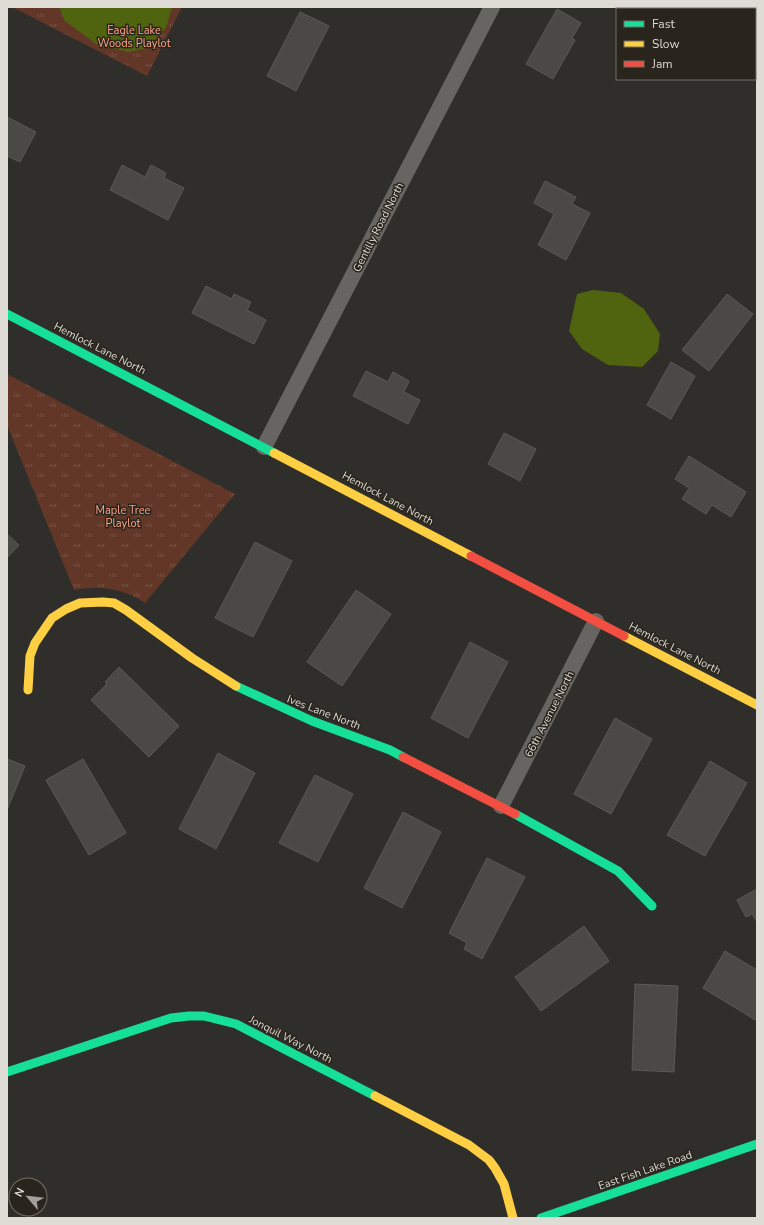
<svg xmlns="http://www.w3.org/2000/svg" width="764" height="1225" font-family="'Nunito Sans',sans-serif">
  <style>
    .park { fill: url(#park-tufts) }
    .water { fill: #50630f }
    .building { fill: #4b4945; stroke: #5b5955 }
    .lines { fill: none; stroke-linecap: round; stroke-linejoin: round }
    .street { stroke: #676561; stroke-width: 16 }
    .fast { stroke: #16e098; stroke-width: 9 }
    .slow { stroke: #ffcf43; stroke-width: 9 }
    .jam { stroke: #f24e42; stroke-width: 9 }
    .labels { text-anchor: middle; stroke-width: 3; stroke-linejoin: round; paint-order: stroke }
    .park-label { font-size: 11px; fill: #fea588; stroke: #2a251c }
    .street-label { font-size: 11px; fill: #dfdcd6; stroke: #2a251c }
  </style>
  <defs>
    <pattern id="park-tufts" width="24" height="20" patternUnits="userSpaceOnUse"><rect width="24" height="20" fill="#623727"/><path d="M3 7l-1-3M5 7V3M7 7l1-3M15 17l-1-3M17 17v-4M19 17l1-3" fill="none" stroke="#785346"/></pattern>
  </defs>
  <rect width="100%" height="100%" fill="#302e2a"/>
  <g class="park">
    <path d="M 12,7 L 182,7 L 147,76 Z"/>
    <path d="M 7,374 L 235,494 L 145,603 C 123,588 99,585 74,590 L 7,425 Z"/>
  </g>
  <g class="water">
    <path d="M 59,7 L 172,7 L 166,28 L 147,48 L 128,52 L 96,44 L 65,21 Z"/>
    <path d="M 593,290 L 621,293 L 644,309 L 660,334 L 658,351 L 642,367 L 608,365 L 582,349 L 569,331 L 577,294 Z"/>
  </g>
  <g class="building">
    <path d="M 557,9 L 581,23 L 572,38 L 575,40 L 553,79 L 526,64 Z"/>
    <path d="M 300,12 L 329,26 L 296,91 L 267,76 Z"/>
    <path d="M 7,117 L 36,132 L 20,162 L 7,156 Z"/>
    <path d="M 122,165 L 145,177 L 151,165 L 166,173 L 164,178 L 184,188 L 168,220 L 110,190 Z"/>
    <path d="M 545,181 L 576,197 L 572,204 L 590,213 L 566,260 L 538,245 L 554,214 L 534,203 Z"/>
    <path d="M 206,286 L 232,299 L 234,294 L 251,302 L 247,310 L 266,320 L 254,344 L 192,313 Z"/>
    <path d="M 727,294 L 753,314 L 709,371 L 682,350 Z"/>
    <path d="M 671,362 L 695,376 L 671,419 L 647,405 Z"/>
    <path d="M 366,371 L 388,382 L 393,372 L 409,381 L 404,392 L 420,400 L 408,424 L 353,396 Z"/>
    <path d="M 504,433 L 536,449 L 520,481 L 488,464 Z"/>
    <path d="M 689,456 L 746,492 L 731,517 L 712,505 L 706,514 L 682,499 L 689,488 L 675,479 Z"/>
    <path d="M 7,534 L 19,545 L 7,558 Z"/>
    <path d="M 255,542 L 292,561 L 253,637 L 215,618 Z"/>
    <path d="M 356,590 L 391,614 L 342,686 L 307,662 Z"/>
    <path d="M 470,642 L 508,662 L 468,738 L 431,718 Z"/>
    <path d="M 119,667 L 179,726 L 149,757 L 91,700 L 107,684 L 105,682 Z"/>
    <path d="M 615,718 L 652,739 L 611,814 L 574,794 Z"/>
    <path d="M 218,753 L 255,773 L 216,849 L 179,829 Z"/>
    <path d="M 7,759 L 25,766 L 7,810 Z"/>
    <path d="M 83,759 L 126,833 L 89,855 L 46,780 Z"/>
    <path d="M 710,761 L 747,783 L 705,856 L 667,835 Z"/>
    <path d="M 315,775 L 353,794 L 318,862 L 279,843 Z"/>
    <path d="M 403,812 L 441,832 L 402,908 L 364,888 Z"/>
    <path d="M 487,858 L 525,877 L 482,959 L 464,949 L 467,943 L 449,933 Z"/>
    <path d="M 757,889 L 757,922 L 752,914 L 746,917 L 737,900 Z"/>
    <path d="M 584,926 L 609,961 L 541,1011 L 515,977 Z"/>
    <path d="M 725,951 L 757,970 L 757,1021 L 703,988 Z"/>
    <path d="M 635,984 L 678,986 L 674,1072 L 632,1070 Z"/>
  </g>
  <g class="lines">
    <g class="street">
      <path d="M 264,447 L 492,7"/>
      <path d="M 501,806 L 596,621"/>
    </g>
    <g class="fast">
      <path d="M 7,314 L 274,453"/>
      <path d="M 236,686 L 312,721 L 390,750 L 403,757"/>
      <path d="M 515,814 L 618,871 L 652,906"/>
      <path d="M 7,1072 L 171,1018 L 189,1016 L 204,1016 L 236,1024 L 375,1096"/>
      <path d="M 541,1218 L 757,1144"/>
    </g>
    <g class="slow">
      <path d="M 274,453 L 471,556"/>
      <path d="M 624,636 L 757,705"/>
      <path d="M 28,690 L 30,656 L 35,643 L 52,618 L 66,609 L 80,603 L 103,602 L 114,603 L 126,610 L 192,658 L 236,686"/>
      <path d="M 375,1096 L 469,1145 L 489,1160 L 495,1168 L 504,1184 L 513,1218"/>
    </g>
    <g class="jam">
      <path d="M 471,556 L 624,636"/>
      <path d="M 403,757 L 515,814"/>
    </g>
  </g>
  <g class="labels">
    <g class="park-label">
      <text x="134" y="34">Eagle Lake<tspan x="134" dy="13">Woods Playlot</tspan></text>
      <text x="123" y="514">Maple Tree<tspan x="123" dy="13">Playlot</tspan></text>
    </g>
    <g class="street-label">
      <text transform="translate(378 227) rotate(-63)" y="4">Gentilly Road North</text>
      <text transform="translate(100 348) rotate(27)" y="4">Hemlock Lane North</text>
      <text transform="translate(388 498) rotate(28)" y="4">Hemlock Lane North</text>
      <text transform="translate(675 648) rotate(27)" y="4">Hemlock Lane North</text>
      <text transform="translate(324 712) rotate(21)" y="4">Ives Lane North</text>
      <text transform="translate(549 714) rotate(-63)" y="4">66th Avenue North</text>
      <text transform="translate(291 1039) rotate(27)" y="4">Jonquil Way North</text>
      <text transform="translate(645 1170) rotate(-19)" y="4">East Fish Lake Road</text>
    </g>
  </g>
  <rect width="764" height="1225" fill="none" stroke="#dfdcd6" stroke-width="16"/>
  <rect x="616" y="8" width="140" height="72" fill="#2a251c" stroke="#726e66"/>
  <rect x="624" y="21" width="20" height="6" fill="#16e098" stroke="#726e66"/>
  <text x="652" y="28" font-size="12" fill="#dfdcd6">Fast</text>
  <rect x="624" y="41" width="20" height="6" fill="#ffcf43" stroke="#726e66"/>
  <text x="652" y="48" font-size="12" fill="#dfdcd6">Slow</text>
  <rect x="624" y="61" width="20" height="6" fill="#f24e42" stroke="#726e66"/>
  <text x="652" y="68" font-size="12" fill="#dfdcd6">Jam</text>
  <g transform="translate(28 1197) rotate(298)"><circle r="19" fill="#2a251c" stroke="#726e66"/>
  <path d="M0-3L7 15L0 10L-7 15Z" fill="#a29f9a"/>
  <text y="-6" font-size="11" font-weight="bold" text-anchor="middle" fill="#dfdcd6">N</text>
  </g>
</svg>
